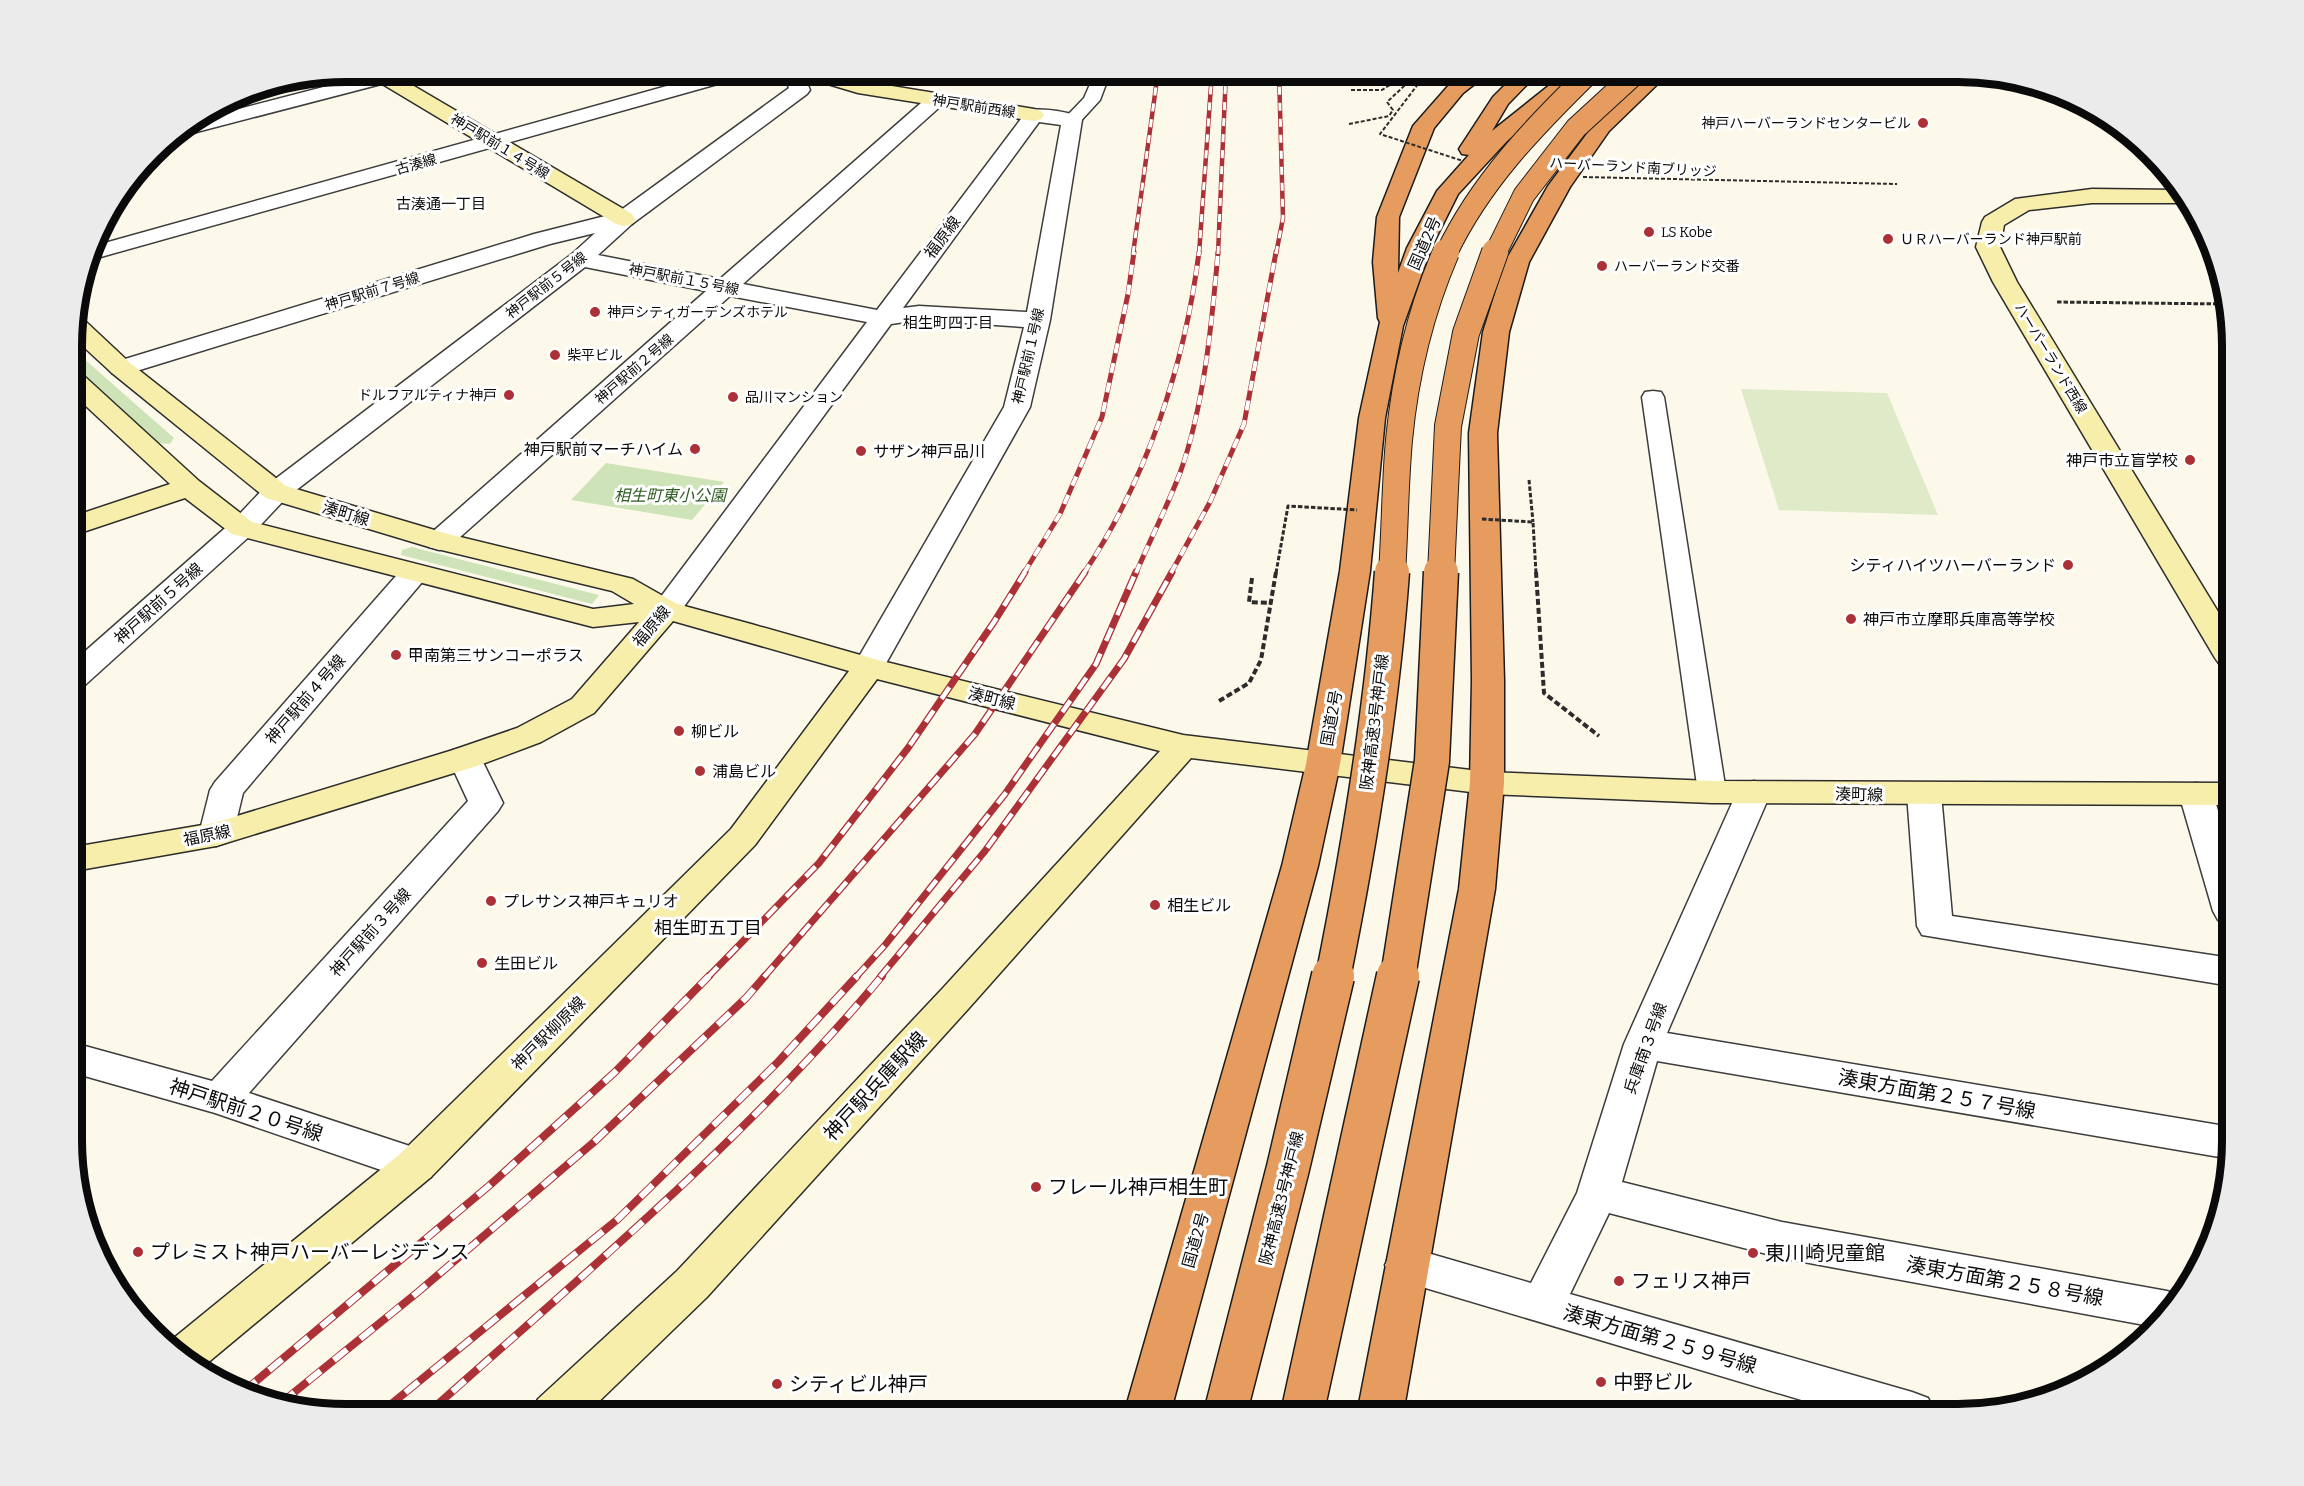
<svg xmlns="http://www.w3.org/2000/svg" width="2304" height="1486" font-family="Bitter,'Noto Sans JP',serif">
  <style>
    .green { fill: #cee3b7 }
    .pitch { fill: #dfebc8 }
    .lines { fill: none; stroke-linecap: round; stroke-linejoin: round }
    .lane-casing { stroke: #3d3d3d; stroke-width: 3 }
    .street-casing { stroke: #3d3d3d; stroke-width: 3 }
    .secondary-casing { stroke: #2c2c2c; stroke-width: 3 }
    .highway-casing { stroke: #1b1b1b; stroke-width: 3 }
    .path-far2 { stroke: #2c2c2c; stroke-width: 2; stroke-dasharray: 4 2; stroke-linecap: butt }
    .path-far1 { stroke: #2c2c2c; stroke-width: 3; stroke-dasharray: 4.5 2; stroke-linecap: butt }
    .path { stroke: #2c2c2c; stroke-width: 4; stroke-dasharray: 6 3; stroke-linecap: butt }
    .lane { fill: #fff; fill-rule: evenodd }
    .street { fill: #fff; fill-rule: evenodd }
    .secondary { fill: #f7eeab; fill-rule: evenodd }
    .highway { fill: #e69c5e; fill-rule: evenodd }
    .rail-far3-casing { stroke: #ac3137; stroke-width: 4.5 }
    .rail-far2-casing { stroke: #ac3137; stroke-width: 5 }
    .rail-far1-casing { stroke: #ac3137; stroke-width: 7 }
    .rail-casing { stroke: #ac3137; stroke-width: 8 }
    .rail-far3 { stroke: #fff; stroke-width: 3; stroke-dasharray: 8; stroke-linecap: butt }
    .rail-far2 { stroke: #fff; stroke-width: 4; stroke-dasharray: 10; stroke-linecap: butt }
    .rail-far1 { stroke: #fff; stroke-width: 4.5; stroke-dasharray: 14; stroke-linecap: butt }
    .rail { stroke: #fff; stroke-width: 6; stroke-dasharray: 17; stroke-linecap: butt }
    .highway-bridge-far3-casing { stroke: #1b1b1b; stroke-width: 23; stroke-linecap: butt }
    .highway-bridge-far2-casing { stroke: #1b1b1b; stroke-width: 28; stroke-linecap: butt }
    .highway-bridge-far1-casing { stroke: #1b1b1b; stroke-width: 37; stroke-linecap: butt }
    .highway-bridge-casing { stroke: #1b1b1b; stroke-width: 45; stroke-linecap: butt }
    .path-bridge-far2 { stroke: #2c2c2c; stroke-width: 2; stroke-dasharray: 4 2; stroke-linecap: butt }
    .path-bridge-far1 { stroke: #2c2c2c; stroke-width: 3; stroke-dasharray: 4.5 2; stroke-linecap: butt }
    .path-bridge { stroke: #2c2c2c; stroke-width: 4; stroke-dasharray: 6 3; stroke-linecap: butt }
    .highway-bridge-far3 { stroke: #e69c5e; stroke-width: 21 }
    .highway-bridge-far2 { stroke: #e69c5e; stroke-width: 26 }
    .highway-bridge-far1 { stroke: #e69c5e; stroke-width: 34 }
    .highway-bridge { stroke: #e69c5e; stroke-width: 42 }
    .poi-dot { fill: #ac3137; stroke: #fff; stroke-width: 2 }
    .labels { text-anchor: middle; stroke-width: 6; stroke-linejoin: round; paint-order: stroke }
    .far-street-label { font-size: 14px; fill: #0a0a0a; stroke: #fff }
    .far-poi-label { font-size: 14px; fill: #0a0a0a; stroke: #fff; text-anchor: start }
    .far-neighbourhood-label { font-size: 15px; fill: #0a0a0a; stroke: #fff }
    .street-label { font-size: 16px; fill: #0a0a0a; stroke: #fff }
    .poi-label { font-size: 16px; fill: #0a0a0a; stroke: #fff; text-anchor: start }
    .park-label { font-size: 16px; font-style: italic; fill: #2e5b22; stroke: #fff }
    .neighbourhood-label { font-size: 18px; fill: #0a0a0a; stroke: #fff }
    .near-street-label { font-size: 20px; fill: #0a0a0a; stroke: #fff }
    .near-poi-label { font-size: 20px; fill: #0a0a0a; stroke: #fff; text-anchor: start }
    .rim { fill: none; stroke: #0a0a0a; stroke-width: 8 }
  </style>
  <rect width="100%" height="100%" fill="#fdf9ea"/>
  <g class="green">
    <path d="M 74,350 L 174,438 L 170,444 L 158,443 L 74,366 Z"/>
    <path d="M 606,463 L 724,482 L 692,520 L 571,500 Z"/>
    <path d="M 412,547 L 599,595 L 592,604 L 401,555 L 402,550 Z"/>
  </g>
  <path class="pitch" d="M 1741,389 L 1887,393 L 1938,515 L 1779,510 Z"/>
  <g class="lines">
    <defs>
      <g id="lane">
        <path d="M 1095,73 L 1107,73 L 1109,76 L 1100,100 L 1078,124 L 1066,124 L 1063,120 L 1084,98 Z"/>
        <path d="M 1653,391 L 1661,392 L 1664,397 L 1726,792 L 1722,798 L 1712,801 L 1702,798 L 1698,792 L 1642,397 L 1645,392 Z"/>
      </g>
      <g id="street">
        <path d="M 381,72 L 415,72 L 412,76 L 189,134 L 182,136 L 175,135 L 200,119 Z"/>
        <path d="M 717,72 L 749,72 L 746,76 L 90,260 L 94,246 Z"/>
        <path d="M 782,72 L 802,72 L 810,90 L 807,94 L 632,224 L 598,255 L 720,279 L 929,96 L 936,94 L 943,96 L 946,100 L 943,104 L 743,284 L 877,310 L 1027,111 C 1042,107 1064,112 1079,116 L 1082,120 L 1050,320 L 1030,407 L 880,674 L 869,677 L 858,674 L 853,667 L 1004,407 L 1024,327 L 919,320 L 891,324 L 677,616 L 666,619 L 655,616 L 651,610 L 867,322 L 730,296 L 449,547 L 439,550 L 429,547 L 424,541 L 429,535 L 706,291 L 585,267 L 286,498 L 252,534 L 85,685 L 74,688 L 74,661 L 232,522 L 266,486 L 572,254 L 595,233 L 550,244 L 130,373 L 121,376 L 112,373 L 108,368 L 112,363 L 534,234 L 617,213 L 789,88 ZM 1039,122 L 1061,125 L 1027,312 L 919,306 L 903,308 Z"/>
        <path d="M 414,565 L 425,568 L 429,574 L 243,793 L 233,834 L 228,842 L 216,846 L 204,842 L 199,834 L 210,790 L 215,782 L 403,568 Z"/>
        <path d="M 465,747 L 477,750 L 503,803 L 498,811 L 249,1093 L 431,1153 L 437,1165 L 431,1177 L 416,1182 L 215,1113 L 74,1073 L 74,1043 L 212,1081 L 468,801 L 448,758 L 453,750 Z"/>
        <path d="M 1754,781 L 1766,784 L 1771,792 L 1667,1033 L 2231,1127 L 2231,1159 L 1657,1061 L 1622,1182 L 1782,1222 L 2167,1291 L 2181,1296 L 2150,1326 L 1782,1258 L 1609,1213 L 1570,1294 L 1912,1392 L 1928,1398 L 1935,1413 L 1845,1413 L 1392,1278 L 1385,1265 L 1392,1252 L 1407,1247 L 1531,1283 L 1577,1193 L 1624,1044 L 1737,792 L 1742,784 Z"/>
        <path d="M 1924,783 L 1936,786 L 1941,794 L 1952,916 L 2231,958 L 2231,986 L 1922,935 L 1917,926 L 1907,794 L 1912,786 Z"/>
        <path d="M 2196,783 L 2208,786 L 2213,794 L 2231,854 L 2231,924 L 2218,920 L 2213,911 L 2179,794 L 2184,786 Z"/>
      </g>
      <g id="secondary">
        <path d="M 366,72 L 390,72 L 632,214 L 635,219 L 632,224 L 624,226 L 616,224 L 369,76 Z"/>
        <path d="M 798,72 L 829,72 L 861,81 L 1034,109 L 1041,111 L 1044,115 L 1041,119 L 1034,121 L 858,93 L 801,76 Z"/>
        <path d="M 2092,189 L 2177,190 L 2189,203 L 2092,203 L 2029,210 L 2004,225 L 2000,247 L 2017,282 L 2231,633 L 2231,667 L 2220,665 L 2215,658 L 1993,282 L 1976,247 L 1982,222 L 1985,217 L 2015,199 Z"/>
        <path d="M 74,317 L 83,319 L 130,363 L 286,486 L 448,534 L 633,579 L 677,604 L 751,624 L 878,660 L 1183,735 L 1487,772 L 1712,781 L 2231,783 L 2231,805 L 1712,803 L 1487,794 L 1191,758 L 969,1008 L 707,1297 L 586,1414 L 531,1414 L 538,1399 L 677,1271 L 943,988 L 1160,751 L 877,679 L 755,845 L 570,1035 L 431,1177 L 199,1370 L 169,1342 L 401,1153 L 542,1015 L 731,829 L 849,671 L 673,621 L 594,713 L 541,742 L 477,766 L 216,846 L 74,871 L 74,847 L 214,823 L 453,750 L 517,728 L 572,699 L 639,622 L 593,627 L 232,534 L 185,498 L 74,535 L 74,516 L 170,484 L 74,395 L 74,373 L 83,375 L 199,481 L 252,522 L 593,609 L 634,604 L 612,591 L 429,547 L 266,498 L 112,373 L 74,338 Z"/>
      </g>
      <g id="highway">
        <path d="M 1467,72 L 1490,72 L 1463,93 L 1434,128 L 1399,217 L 1398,273 L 1407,248 L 1437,191 L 1469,155 L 1462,154 L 1459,149 L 1493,97 L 1518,72 L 1539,72 L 1508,104 L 1492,131 L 1566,72 L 1588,72 L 1507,141 L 1458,194 L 1431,248 L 1403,326 L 1385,418 L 1370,571 L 1340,764 L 1318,866 L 1170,1414 L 1124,1414 L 1282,866 L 1306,764 L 1340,571 L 1359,418 L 1380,322 L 1378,318 L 1373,262 L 1377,217 L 1413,126 L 1449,85 Z"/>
        <path d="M 1648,72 L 1670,72 L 1609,131 L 1570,187 L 1529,262 L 1509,332 L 1497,433 L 1504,680 L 1504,783 L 1495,889 L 1403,1414 L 1357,1414 L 1459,889 L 1470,783 L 1472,680 L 1469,433 L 1483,332 L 1505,262 L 1548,186 L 1595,123 Z"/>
      </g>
    </defs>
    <use href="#lane" class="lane-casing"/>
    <use href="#street" class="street-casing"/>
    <use href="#secondary" class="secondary-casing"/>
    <use href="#highway" class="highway-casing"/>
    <g class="path-far2">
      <path d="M 1351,90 L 1382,90 L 1408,73 L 1424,75"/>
      <path d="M 1349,124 L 1389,116 L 1393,110 L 1387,102 L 1417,74"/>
    </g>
    <g class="path-far1">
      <path d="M 2057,302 L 2224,304"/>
      <path d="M 1529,480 L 1533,522"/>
    </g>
    <path class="path" d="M 1252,578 L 1249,602 L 1271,603"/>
    <use href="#lane" class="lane"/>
    <use href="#street" class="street"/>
    <use href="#secondary" class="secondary"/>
    <use href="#highway" class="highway"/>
    <defs>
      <g id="rail-far3">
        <path d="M 1133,254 L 1158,72"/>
        <path d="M 1199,254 L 1212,72"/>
        <path d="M 1218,254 L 1226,72"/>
        <path d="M 1276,254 L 1283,218 L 1279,72"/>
      </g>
      <g id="rail-far2">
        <path d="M 1024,573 L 1060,514 L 1102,417 L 1128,294 L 1134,252"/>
        <path d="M 1084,573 C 1147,479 1185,364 1199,252"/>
        <path d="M 1136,573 C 1150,540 1167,507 1180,473 C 1204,407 1212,322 1218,252"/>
        <path d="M 1171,573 L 1210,502 L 1244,424 L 1276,252"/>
      </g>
      <g id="rail-far1">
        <path d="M 708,977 L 819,863 L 908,748 L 994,622 L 1025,572"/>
        <path d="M 764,977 L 975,734 L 1085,572"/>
        <path d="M 856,977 L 885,945 L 1005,794 L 1096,664 L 1136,572"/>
        <path d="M 880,977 L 985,851 L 1124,659 L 1172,572"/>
      </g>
      <g id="rail">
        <path d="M 243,1392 L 490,1185 L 615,1072 L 709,976"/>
        <path d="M 281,1403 L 418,1292 L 594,1142 L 746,998 L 765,976"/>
        <path d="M 379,1414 L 618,1219 L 778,1062 L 857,976"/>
        <path d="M 427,1414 C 584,1274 747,1138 882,976"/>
      </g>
    </defs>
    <use href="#rail-far3" class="rail-far3-casing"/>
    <use href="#rail-far2" class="rail-far2-casing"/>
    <use href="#rail-far1" class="rail-far1-casing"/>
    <use href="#rail" class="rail-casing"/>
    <use href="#rail-far3" class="rail-far3"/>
    <use href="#rail-far2" class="rail-far2"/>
    <use href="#rail-far1" class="rail-far1"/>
    <use href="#rail" class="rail"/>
    <defs>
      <g id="highway-bridge-far3">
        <path d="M 1446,254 C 1480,182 1534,127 1590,72"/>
        <path d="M 1495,254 L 1524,195 L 1576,128 L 1637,72"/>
      </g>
      <g id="highway-bridge-far2">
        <path d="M 1392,573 C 1395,529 1395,484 1399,440 C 1405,377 1421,310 1446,252"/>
        <path d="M 1441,573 L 1448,426 L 1466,333 L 1495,252"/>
      </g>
      <g id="highway-bridge-far1">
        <path d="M 1333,977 C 1360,843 1382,708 1392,572"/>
        <path d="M 1398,977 L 1432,761 L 1441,572"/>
      </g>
      <g id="highway-bridge">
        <path d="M 1225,1414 L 1288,1168 L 1333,976"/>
        <path d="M 1302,1414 L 1398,976"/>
      </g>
    </defs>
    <use href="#highway-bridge-far3" class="highway-bridge-far3-casing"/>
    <use href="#highway-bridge-far2" class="highway-bridge-far2-casing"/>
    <use href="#highway-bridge-far1" class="highway-bridge-far1-casing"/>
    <use href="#highway-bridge" class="highway-bridge-casing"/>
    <g class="path-bridge-far2">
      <path d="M 1431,72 L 1425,75 L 1380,134 L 1463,161"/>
      <path d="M 1583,177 L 1897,184"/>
    </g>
    <g class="path-bridge-far1">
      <path d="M 1482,519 L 1533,522 L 1536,573"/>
      <path d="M 1276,573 L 1288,506 L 1357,510"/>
    </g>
    <g class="path-bridge">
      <path d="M 1536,572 L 1544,693 L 1599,736"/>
      <path d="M 1219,701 L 1249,683 L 1261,660 L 1276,572"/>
    </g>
    <use href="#highway-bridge-far3" class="highway-bridge-far3"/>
    <use href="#highway-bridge-far2" class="highway-bridge-far2"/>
    <use href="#highway-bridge-far1" class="highway-bridge-far1"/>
    <use href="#highway-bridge" class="highway-bridge"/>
  </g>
  <g class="poi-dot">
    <circle cx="1923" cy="123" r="6"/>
    <circle cx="1649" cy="232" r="6"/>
    <circle cx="1888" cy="239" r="6"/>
    <circle cx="1602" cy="266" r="6"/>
    <circle cx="595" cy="312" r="6"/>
    <circle cx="555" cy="355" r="6"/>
    <circle cx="509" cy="395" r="6"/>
    <circle cx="733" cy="397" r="6"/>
    <circle cx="695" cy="449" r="6"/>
    <circle cx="861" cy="451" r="6"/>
    <circle cx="2190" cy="460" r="6"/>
    <circle cx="2068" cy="565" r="6"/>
    <circle cx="1851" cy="619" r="6"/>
    <circle cx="396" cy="655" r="6"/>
    <circle cx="679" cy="731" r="6"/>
    <circle cx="700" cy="771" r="6"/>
    <circle cx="491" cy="901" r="6"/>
    <circle cx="1155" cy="905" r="6"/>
    <circle cx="482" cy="963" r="6"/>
    <circle cx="1036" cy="1187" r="6"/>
    <circle cx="138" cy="1252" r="6"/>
    <circle cx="1753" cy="1253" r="6"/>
    <circle cx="1619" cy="1281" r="6"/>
    <circle cx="1601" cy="1382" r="6"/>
    <circle cx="777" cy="1384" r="6"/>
  </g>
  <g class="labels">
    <g class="far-street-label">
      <text transform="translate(974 106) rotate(9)" y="5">神戸駅前西線</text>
      <text transform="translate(500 146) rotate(31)" y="5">神戸駅前１４号線</text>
      <text transform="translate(416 164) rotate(-16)" y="5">古湊線</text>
      <text transform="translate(1633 167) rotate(3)" y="5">ハーバーランド南ブリッジ</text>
      <text transform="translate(684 279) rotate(11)" y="5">神戸駅前１５号線</text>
      <text transform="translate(546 285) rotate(-38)" y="5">神戸駅前５号線</text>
      <text transform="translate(372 291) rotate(-17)" y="5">神戸駅前７号線</text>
      <text transform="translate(1028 356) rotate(-77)" y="5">神戸駅前１号線</text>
      <text transform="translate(2051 358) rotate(59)" y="5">ハーバーランド西線</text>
      <text transform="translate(634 369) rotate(-41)" y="5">神戸駅前２号線</text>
    </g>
    <g class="far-poi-label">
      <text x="1911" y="128" text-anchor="end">神戸ハーバーランドセンタービル</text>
      <text x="1661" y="237">LS Kobe</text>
      <text x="1900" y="244">ＵＲハーバーランド神戸駅前</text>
      <text x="1614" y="271">ハーバーランド交番</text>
      <text x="607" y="317">神戸シティガーデンズホテル</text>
      <text x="567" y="360">柴平ビル</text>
      <text x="497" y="400" text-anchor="end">ドルフアルティナ神戸</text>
      <text x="745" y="402">品川マンション</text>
    </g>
    <g class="far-neighbourhood-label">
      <text x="441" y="209">古湊通一丁目</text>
      <text x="948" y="328">相生町四丁目</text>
    </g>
    <g class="street-label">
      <text transform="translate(942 237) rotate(-53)" y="6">福原線</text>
      <text transform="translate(1424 243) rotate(-66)" y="6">国道2号</text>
      <text transform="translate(346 513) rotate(17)" y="6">湊町線</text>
      <text transform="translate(158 603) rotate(-42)" y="6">神戸駅前５号線</text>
      <text transform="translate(651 626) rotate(-50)" y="6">福原線</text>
      <text transform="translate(992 698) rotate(14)" y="6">湊町線</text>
      <text transform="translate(305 699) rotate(-49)" y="6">神戸駅前４号線</text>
      <text transform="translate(1331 718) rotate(-80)" y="6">国道2号</text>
      <text transform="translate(1374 722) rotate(-83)" y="6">阪神高速3号神戸線</text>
      <text transform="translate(1859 794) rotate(1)" y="6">湊町線</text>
      <text transform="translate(207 835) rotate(-12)" y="6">福原線</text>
      <text transform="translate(370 932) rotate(-48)" y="6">神戸駅前３号線</text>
      <text transform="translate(548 1033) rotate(-45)" y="6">神戸駅柳原線</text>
      <text transform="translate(1645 1048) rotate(-70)" y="6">兵庫南３号線</text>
      <text transform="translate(1281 1198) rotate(-76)" y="6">阪神高速3号神戸線</text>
      <text transform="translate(1195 1240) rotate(-74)" y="6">国道2号</text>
    </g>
    <g class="poi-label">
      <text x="683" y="455" text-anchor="end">神戸駅前マーチハイム</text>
      <text x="873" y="457">サザン神戸品川</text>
      <text x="2178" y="466" text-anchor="end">神戸市立盲学校</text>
      <text x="2056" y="571" text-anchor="end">シティハイツハーバーランド</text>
      <text x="1863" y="625">神戸市立摩耶兵庫高等学校</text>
      <text x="408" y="661">甲南第三サンコーポラス</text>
      <text x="691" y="737">柳ビル</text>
      <text x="712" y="777">浦島ビル</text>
      <text x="503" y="907">プレサンス神戸キュリオ</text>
      <text x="1167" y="911">相生ビル</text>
      <text x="494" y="969">生田ビル</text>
    </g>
    <g class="park-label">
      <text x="670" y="501">相生町東小公園</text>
    </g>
    <g class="neighbourhood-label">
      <text x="708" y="934">相生町五丁目</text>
    </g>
    <g class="near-street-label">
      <text transform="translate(875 1086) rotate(-47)" y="7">神戸駅兵庫駅線</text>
      <text transform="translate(1937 1094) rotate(10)" y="7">湊東方面第２５７号線</text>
      <text transform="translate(246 1110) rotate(18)" y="7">神戸駅前２０号線</text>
      <text transform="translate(2005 1281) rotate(10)" y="7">湊東方面第２５８号線</text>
      <text transform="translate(1660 1339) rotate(16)" y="7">湊東方面第２５９号線</text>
    </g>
    <g class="near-poi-label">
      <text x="1048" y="1194">フレール神戸相生町</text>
      <text x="150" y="1259">プレミスト神戸ハーバーレジデンス</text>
      <text x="1765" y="1260">東川崎児童館</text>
      <text x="1631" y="1288">フェリス神戸</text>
      <text x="1613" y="1389">中野ビル</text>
      <text x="789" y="1391">シティビル神戸</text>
    </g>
  </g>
  <path d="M0 0H2304V1486H0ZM346 82H1958A264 264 0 0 1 2222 346V1140A264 264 0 0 1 1958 1404H346A264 264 0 0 1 82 1140V346A264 264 0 0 1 346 82Z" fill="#ebebeb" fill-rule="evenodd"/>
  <path class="rim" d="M346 82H1958A264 264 0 0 1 2222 346V1140A264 264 0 0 1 1958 1404H346A264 264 0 0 1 82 1140V346A264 264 0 0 1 346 82Z"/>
</svg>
